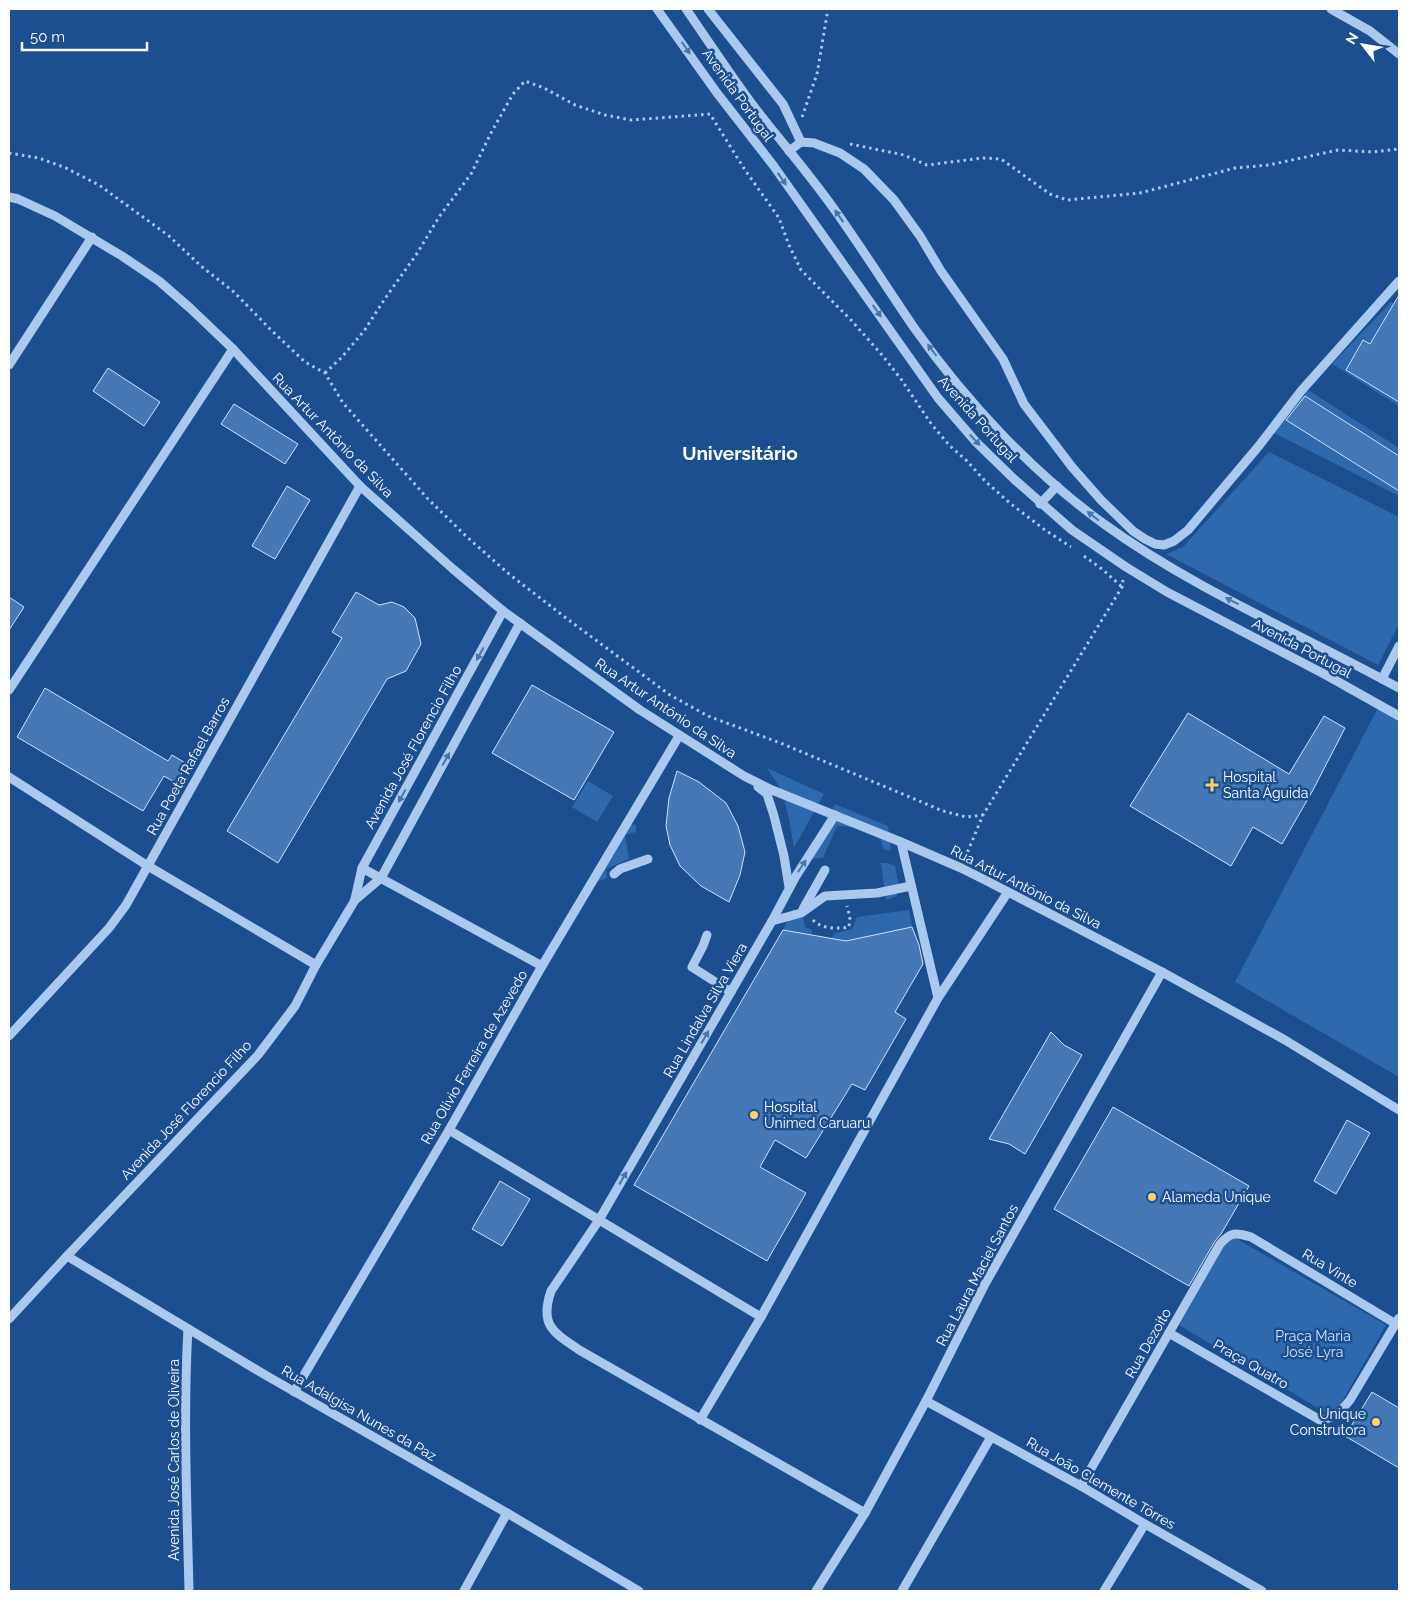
<svg xmlns="http://www.w3.org/2000/svg" width="1408" height="1600" font-family="Raleway,sans-serif">
  <style>
    .green { fill: #2e69ad }
    .building { fill: #4478b7; stroke: #cfe3fa }
    .lines { fill: none; stroke-linecap: round; stroke-linejoin: round }
    .path { stroke: #a9c9ee; stroke-width: 3; stroke-dasharray: 2.5 4; stroke-linecap: butt }
    .minor { stroke: #a9c9ee; stroke-width: 9 }
    .oneway { fill: #4674ac }
    .poi-dot { fill: #ffd166; stroke: #1b4f8f; stroke-width: 2 }
    .labels { text-anchor: middle; stroke-width: 5; stroke-linejoin: round; paint-order: stroke }
    .street-label { font-size: 14px; fill: #fff; stroke: #1b4f8f }
    .poi-label { font-size: 14px; fill: #fff; stroke: #1b4f8f; text-anchor: start }
    .park-label { font-size: 14px; fill: #cfe3fa; stroke: #1b4f8f }
    .district-label { font-size: 19px; font-weight: bold; fill: #fff; stroke: #1b4f8f }
  </style>
  <rect width="100%" height="100%" fill="#1b4f8f"/>
  <g class="green">
    <path d="M 1391,302 L 1399,307 L 1399,406 L 1332,364 Z"/>
    <path d="M 1308,390 L 1399,448 L 1399,496 L 1270,431 Z"/>
    <path d="M 1269,452 L 1399,517 L 1399,624 L 1378,665 L 1166,554 L 1183,547 Z"/>
    <path d="M 1380,704 L 1399,714 L 1399,1077 L 1235,982 Z"/>
    <path d="M 767,768 L 824,794 L 794,848 C 790,827 788,804 778,785 C 775,779 770,774 767,768 Z"/>
    <path d="M 588,781 L 613,796 L 597,822 L 572,807 Z"/>
    <path d="M 835,804 L 888,826 L 891,851 L 883,849 L 878,829 L 837,826 L 823,858 L 806,859 Z"/>
    <path d="M 631,824 L 636,825 L 636,832 L 625,835 L 629,859 L 606,869 L 607,878 L 593,883 Z"/>
    <path d="M 881,863 L 888,863 L 895,866 L 899,886 L 897,896 L 886,900 Z"/>
    <path d="M 793,909 L 802,912 L 805,927 L 812,930 L 811,936 L 783,930 Z"/>
    <path d="M 909,910 L 912,927 L 846,941 L 831,939 L 834,934 L 852,929 L 857,917 Z"/>
    <path d="M 1230,1235 L 1386,1325 L 1333,1417 L 1179,1325 Z"/>
  </g>
  <g class="building">
    <path d="M 1399,295 L 1399,402 L 1346,370 L 1363,340 L 1370,344 Z"/>
    <path d="M 108,368 L 160,402 L 144,426 L 93,391 Z"/>
    <path d="M 1305,396 L 1399,456 L 1399,491 L 1286,420 Z"/>
    <path d="M 234,404 L 298,444 L 285,464 L 221,424 Z"/>
    <path d="M 287,486 L 310,500 L 275,559 L 252,546 Z"/>
    <path d="M 356,592 L 379,605 L 392,602 L 404,607 L 415,618 L 421,644 L 406,671 L 387,679 L 278,863 L 227,831 L 342,638 L 332,632 Z"/>
    <path d="M 9,597 L 24,607 L 9,630 Z"/>
    <path d="M 532,685 L 614,732 L 574,800 L 492,753 Z"/>
    <path d="M 45,688 L 168,761 L 172,755 L 187,764 L 176,783 L 164,776 L 143,811 L 17,737 Z"/>
    <path d="M 1188,713 L 1289,774 L 1324,716 L 1345,728 L 1313,790 L 1282,844 L 1253,827 L 1231,866 L 1130,806 Z"/>
    <path d="M 677,771 L 699,782 L 726,803 L 738,826 L 745,852 L 740,875 L 729,902 L 701,886 L 680,866 L 670,845 L 666,826 L 669,798 Z"/>
    <path d="M 912,927 L 919,945 L 923,964 L 895,1012 L 906,1019 L 865,1090 L 852,1084 L 806,1158 L 775,1140 L 760,1167 L 806,1193 L 767,1261 L 634,1185 L 783,930 L 846,941 Z"/>
    <path d="M 1051,1032 L 1064,1045 L 1082,1055 L 1025,1154 L 1009,1144 L 989,1139 Z"/>
    <path d="M 1113,1107 L 1249,1186 L 1221,1234 L 1215,1241 L 1189,1286 L 1054,1209 Z"/>
    <path d="M 1347,1120 L 1370,1133 L 1336,1194 L 1314,1181 Z"/>
    <path d="M 500,1181 L 530,1199 L 502,1246 L 472,1229 Z"/>
    <path d="M 1372,1392 L 1399,1408 L 1399,1468 L 1345,1436 Z"/>
  </g>
  <g class="lines">
    <g class="path">
      <path d="M 802,117 L 817,74 L 828,9"/>
      <path d="M 850,144 L 904,155 L 927,165 L 983,158 L 1001,159 L 1050,194 L 1067,200 L 1140,193 L 1235,168 L 1269,165 L 1338,150 L 1373,152 L 1399,149"/>
      <path d="M 9,153 L 39,158 L 66,168 L 99,185 L 169,236 L 201,266 L 234,292 L 270,329 L 305,362 L 325,373 L 343,403 L 428,499 L 467,537 L 509,574 L 566,618 L 670,695 L 708,716 L 783,744 L 943,811 L 966,817 L 983,815"/>
      <path d="M 325,373 L 341,358 L 364,331 L 386,297 L 416,255 L 439,217 L 471,174 L 492,131 L 513,94 L 525,81 L 544,88 L 575,105 L 605,115 L 631,120 L 710,114 L 745,170 L 779,218 L 789,245 L 801,270 L 851,320 L 882,355 L 901,379 L 932,425 L 950,446 L 967,461 L 985,481 L 1011,504 L 1045,530 L 1071,547"/>
      <path d="M 1084,556 L 1102,569 L 1122,587"/>
      <path d="M 965,858 L 983,815 L 1122,587 L 1123,580"/>
      <path d="M 813,920 C 821,929 837,929 849,927 L 850,917 L 847,906"/>
    </g>
    <g class="minor">
      <path d="M 657,9 L 717,93 L 773,165 L 938,398 L 976,442 L 1015,480 L 1072,530 L 1126,567 L 1167,592 L 1326,675 L 1399,716"/>
      <path d="M 686,9 C 709,42 731,76 755,108 C 783,144 813,178 839,216 C 865,253 889,291 915,329 C 966,401 1032,472 1104,524 C 1195,590 1301,634 1399,688"/>
      <path d="M 708,9 L 783,104 L 801,142"/>
      <path d="M 1331,9 L 1370,31 L 1399,54"/>
      <path d="M 789,151 L 801,142 L 814,143 L 840,153 L 864,169 L 894,200 L 920,236 L 941,271 L 1003,359 L 1024,404 L 1072,467 L 1101,500 L 1133,531 L 1145,539 L 1155,544 L 1164,545 L 1174,541 L 1188,530 L 1258,447 L 1301,391 L 1399,281"/>
      <path d="M 9,197 L 18,199 L 55,216 L 122,256 L 159,281 L 190,308 L 233,349 L 360,486 L 453,569 L 503,611 L 640,710 L 744,776 L 772,790 L 901,842 L 961,868 L 987,881 L 1162,972 L 1285,1040 L 1399,1110"/>
      <path d="M 9,365 L 92,237"/>
      <path d="M 1040,504 L 1057,486"/>
      <path d="M 1382,679 L 1399,646"/>
      <path d="M 9,690 L 233,349"/>
      <path d="M 9,777 L 148,866 L 316,965"/>
      <path d="M 758,787 L 767,794 L 774,816 L 784,856 L 789,887"/>
      <path d="M 835,815 L 796,876 L 772,921 L 599,1220 L 551,1291 C 539,1326 554,1333 581,1351 L 865,1513"/>
      <path d="M 901,842 L 938,998"/>
      <path d="M 362,868 L 542,966"/>
      <path d="M 614,874 L 620,869 L 648,859"/>
      <path d="M 355,899 L 362,868 L 503,611"/>
      <path d="M 803,909 L 825,870"/>
      <path d="M 772,921 L 801,913 L 825,896 L 877,893 L 911,886"/>
      <path d="M 707,935 L 703,946 L 692,967 L 731,992"/>
      <path d="M 9,1036 L 109,928 L 126,905 L 360,486"/>
      <path d="M 449,1130 L 761,1317"/>
      <path d="M 67,1256 L 267,1376 L 507,1513 L 639,1591"/>
      <path d="M 9,1319 L 67,1256 L 258,1055 L 295,1006 L 316,965 L 355,900 L 381,878 L 520,623"/>
      <path d="M 188,1329 C 183,1416 187,1504 189,1591"/>
      <path d="M 1169,1333 L 1320,1420 C 1334,1419 1341,1411 1350,1400 L 1399,1318"/>
      <path d="M 294,1392 L 449,1130 L 542,966 L 679,736"/>
      <path d="M 926,1401 L 1081,1486 L 1145,1524 L 1262,1591"/>
      <path d="M 700,1420 L 761,1317 L 938,998 L 1008,892"/>
      <path d="M 1081,1486 L 1220,1244 C 1231,1232 1235,1232 1251,1237 L 1396,1324"/>
      <path d="M 464,1591 L 507,1513"/>
      <path d="M 816,1591 L 865,1513 L 926,1401 L 985,1284 L 1162,972"/>
      <path d="M 902,1591 L 991,1437"/>
      <path d="M 1104,1591 L 1145,1524"/>
    </g>
  </g>
  <defs><path id="oneway-solid" d="M-6-.8H1V-3.2L6.5 0L1 3.2V.8H-6Z" transform="scale(1.25)"/></defs>
  <g class="oneway">
    <use href="#oneway-solid" transform="translate(686 48) rotate(55)"/>
    <use href="#oneway-solid" transform="translate(782 179) rotate(55)"/>
    <use href="#oneway-solid" transform="translate(839 216) rotate(-125)"/>
    <use href="#oneway-solid" transform="translate(877 311) rotate(55)"/>
    <use href="#oneway-solid" transform="translate(932 350) rotate(-127)"/>
    <use href="#oneway-solid" transform="translate(975 440) rotate(47)"/>
    <use href="#oneway-solid" transform="translate(1093 516) rotate(-142)"/>
    <use href="#oneway-solid" transform="translate(1232 601) rotate(-153)"/>
    <use href="#oneway-solid" transform="translate(480 654) rotate(119)"/>
    <use href="#oneway-solid" transform="translate(446 759) rotate(-61)"/>
    <use href="#oneway-solid" transform="translate(402 796) rotate(119)"/>
    <use href="#oneway-solid" transform="translate(802 866) rotate(-57)"/>
    <use href="#oneway-solid" transform="translate(705 1037) rotate(-60)"/>
    <use href="#oneway-solid" transform="translate(623 1178) rotate(-60)"/>
  </g>
  <g class="poi-dot">
    <path d="M1209.5 777.5h5v5h5v5h-5v5h-5v-5h-5v-5h5z"/>
    <circle cx="754" cy="1115" r="5"/>
    <circle cx="1152" cy="1197" r="5"/>
    <circle cx="1376" cy="1422" r="5"/>
  </g>
  <g class="labels">
    <g class="street-label">
      <text transform="translate(738 95) rotate(54)" y="5">Avenida Portugal</text>
      <text transform="translate(978 419) rotate(48)" y="5">Avenida Portugal</text>
      <text transform="translate(333 435) rotate(46)" y="5">Rua Artur Antônio da Silva</text>
      <text transform="translate(1302 648) rotate(28)" y="5">Avenida Portugal</text>
      <text transform="translate(666 708) rotate(34)" y="5">Rua Artur Antônio da Silva</text>
      <text transform="translate(413 747) rotate(-61)" y="5">Avenida José Florencio Filho</text>
      <text transform="translate(188 766) rotate(-61)" y="5">Rua Poeta Rafael Barros</text>
      <text transform="translate(1026 887) rotate(27)" y="5">Rua Artur Antônio da Silva</text>
      <text transform="translate(705 1010) rotate(-60)" y="5">Rua Lindalva Silva Viera</text>
      <text transform="translate(474 1057) rotate(-60)" y="5">Rua Olivio Ferreira de Azevedo</text>
      <text transform="translate(186 1110) rotate(-47)" y="5">Avenida José Florencio Filho</text>
      <text transform="translate(1330 1268) rotate(31)" y="5">Rua Vinte</text>
      <text transform="translate(977 1275) rotate(-62)" y="5">Rua Laura Maciel Santos</text>
      <text transform="translate(1148 1343) rotate(-60)" y="5">Rua Dezoito</text>
      <text transform="translate(1251 1364) rotate(30)" y="5">Praça Quatro</text>
      <text transform="translate(359 1413) rotate(30)" y="5">Rua Adalgisa Nunes da Paz</text>
      <text transform="translate(174 1460) rotate(-90)" y="5">Avenida José Carlos de Oliveira</text>
      <text transform="translate(1101 1483) rotate(30)" y="5">Rua João Clemente Tôrres</text>
    </g>
    <g class="poi-label">
      <text x="1223" y="782">Hospital<tspan x="1223" dy="16">Santa Águida</tspan></text>
      <text x="764" y="1112">Hospital<tspan x="764" dy="16">Unimed Caruaru</tspan></text>
      <text x="1162" y="1202">Alameda Unique</text>
      <text x="1366" y="1419" text-anchor="end">Unique<tspan x="1366" dy="16">Construtora</tspan></text>
    </g>
    <g class="park-label">
      <text x="1313" y="1341">Praça Maria<tspan x="1313" dy="16">José Lyra</tspan></text>
    </g>
    <g class="district-label">
      <text x="740" y="460">Universitário</text>
    </g>
  </g>
  <rect width="1408" height="1600" fill="none" stroke="#ffffff" stroke-width="20"/>
  <g transform="translate(1363 45) rotate(301)" stroke="#1b4f8f" stroke-width="4" paint-order="stroke">
  <path d="M0-4L9 19L0 12L-9 19Z" fill="#ffffff"/>
  <text y="-8" font-size="14" font-weight="bold" text-anchor="middle" fill="#ffffff">N</text>
  </g>
  <path d="M22 42v8h125v-8" fill="none" stroke="#ffffff" stroke-width="2.5"/>
  <text x="30" y="42" font-size="15" fill="#ffffff" stroke="#1b4f8f" stroke-width="4" paint-order="stroke">50 m</text>
</svg>
